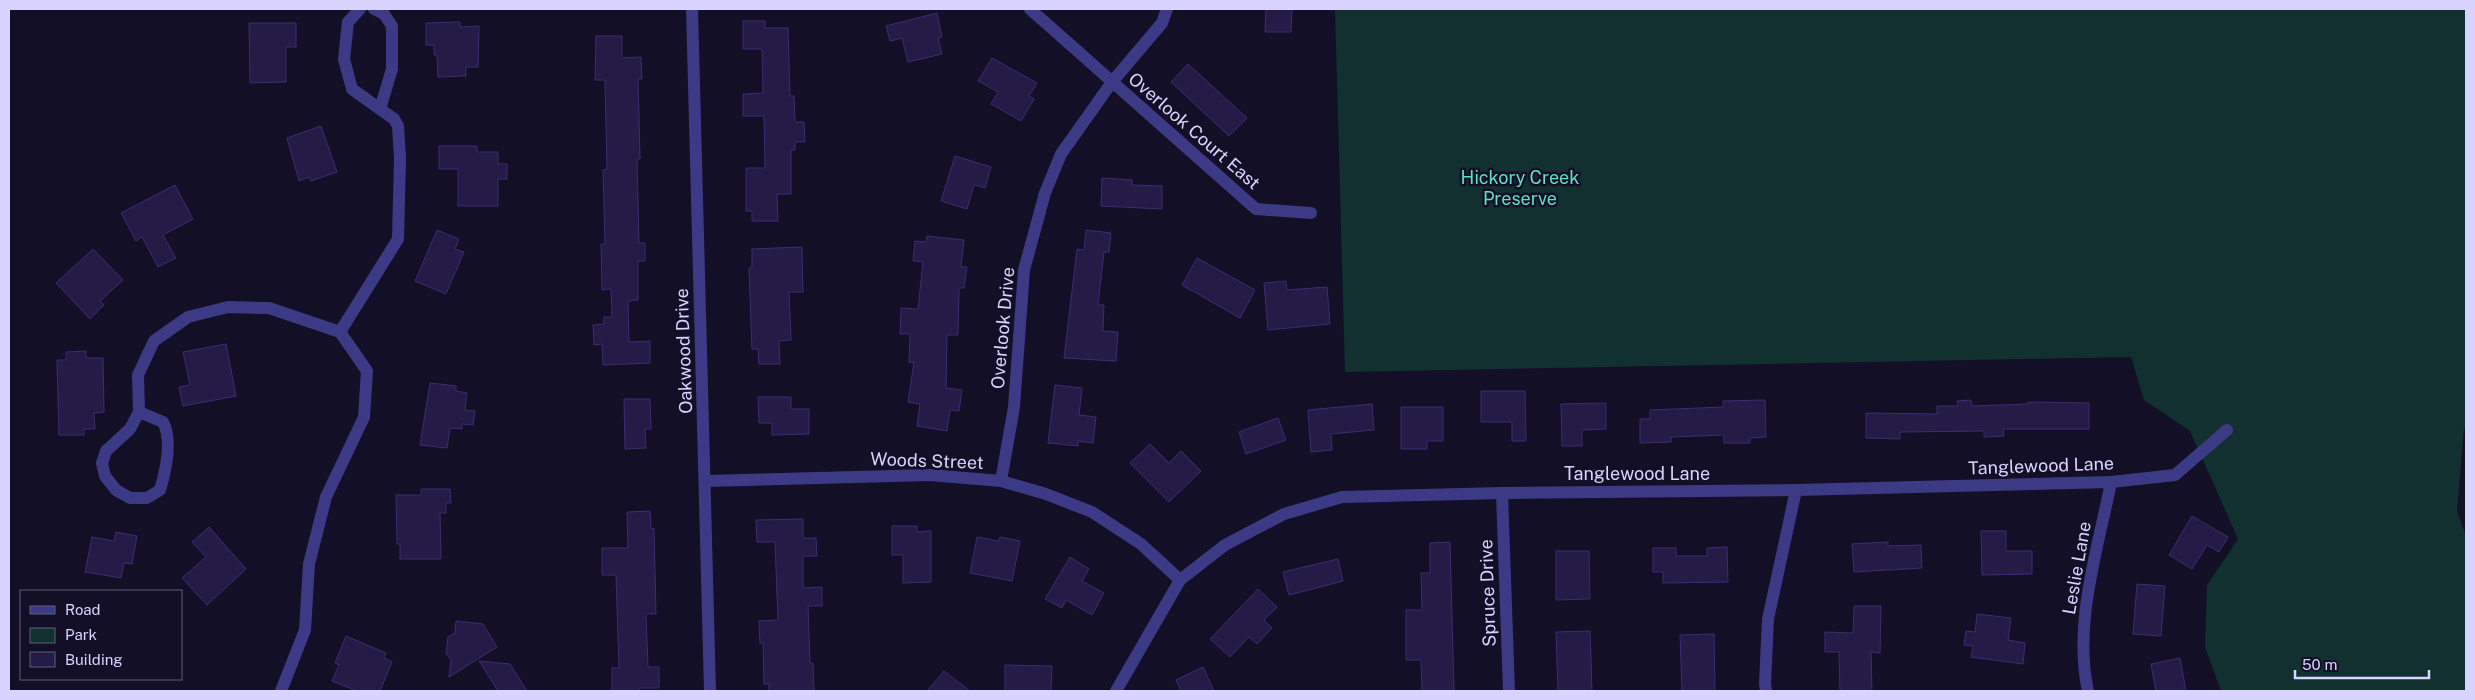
<svg xmlns="http://www.w3.org/2000/svg" width="2475" height="700" font-family="'Public Sans',sans-serif">
  <style>
    .green { fill: #12302f }
    .building { fill: #241b47; stroke: #3b2d73 }
    .lines { fill: none; stroke-linecap: round; stroke-linejoin: round }
    .minor { stroke: #3d3a85; stroke-width: 12 }
    .labels { text-anchor: middle; stroke-width: 5; stroke-linejoin: round; paint-order: stroke }
    .street-label { font-size: 18px; fill: #d9d4ff; stroke: #130f26 }
    .park-label { font-size: 18px; fill: #5fe0c0; stroke: #130f26 }
  </style>
  <rect width="100%" height="100%" fill="#130f26"/>
  <path class="green" d="M 1335,9 L 2466,9 L 2466,428 L 2464,429 L 2457,511 L 2466,536 L 2466,691 L 2221,691 L 2205,647 L 2207,585 L 2238,539 L 2190,431 L 2144,400 L 2131,357 L 1345,372 Z"/>
  <g class="building">
    <path d="M 1266,9 L 1292,9 L 1291,32 L 1265,32 Z"/>
    <path d="M 937,13 L 942,37 L 938,38 L 942,54 L 908,62 L 902,38 L 890,41 L 886,26 Z"/>
    <path d="M 743,21 L 765,21 L 765,28 L 788,28 L 790,96 L 794,96 L 795,122 L 804,122 L 805,142 L 795,142 L 795,150 L 791,150 L 791,194 L 777,194 L 778,221 L 752,221 L 752,211 L 746,211 L 746,168 L 765,168 L 764,116 L 743,116 L 743,94 L 763,93 L 762,49 L 743,49 Z"/>
    <path d="M 460,22 L 460,27 L 479,26 L 478,67 L 466,67 L 466,76 L 438,77 L 437,55 L 434,55 L 434,45 L 426,45 L 426,23 Z"/>
    <path d="M 249,23 L 296,23 L 296,47 L 286,47 L 286,82 L 250,83 Z"/>
    <path d="M 596,36 L 622,36 L 622,58 L 641,57 L 642,79 L 638,79 L 640,159 L 637,159 L 639,243 L 645,243 L 645,261 L 638,261 L 638,300 L 628,301 L 629,342 L 650,341 L 650,363 L 603,365 L 602,344 L 594,345 L 593,325 L 604,324 L 604,317 L 612,317 L 611,289 L 602,290 L 601,244 L 605,244 L 603,170 L 607,169 L 605,80 L 595,80 Z"/>
    <path d="M 992,58 L 1037,83 L 1029,96 L 1034,99 L 1021,121 L 991,104 L 998,92 L 978,81 Z"/>
    <path d="M 1188,64 L 1247,118 L 1229,136 L 1171,82 Z"/>
    <path d="M 321,126 L 337,172 L 311,181 L 309,177 L 299,181 L 287,138 Z"/>
    <path d="M 439,146 L 477,146 L 477,152 L 498,152 L 498,164 L 507,164 L 507,179 L 498,179 L 498,206 L 458,206 L 458,169 L 439,169 Z"/>
    <path d="M 955,156 L 991,167 L 985,188 L 974,185 L 967,209 L 941,201 Z"/>
    <path d="M 1102,178 L 1132,180 L 1132,185 L 1162,186 L 1162,209 L 1101,206 Z"/>
    <path d="M 175,185 L 193,219 L 163,235 L 176,258 L 158,267 L 142,237 L 136,241 L 121,213 Z"/>
    <path d="M 437,230 L 459,239 L 455,249 L 464,252 L 446,294 L 415,281 Z"/>
    <path d="M 1086,230 L 1111,233 L 1109,252 L 1104,252 L 1098,305 L 1104,305 L 1103,331 L 1118,332 L 1116,361 L 1064,358 L 1077,249 L 1084,250 Z"/>
    <path d="M 927,236 L 964,240 L 961,267 L 967,267 L 964,288 L 959,288 L 958,335 L 947,335 L 946,388 L 962,390 L 959,411 L 950,410 L 947,431 L 917,426 L 920,404 L 908,402 L 914,362 L 909,362 L 910,334 L 900,334 L 901,308 L 918,309 L 923,262 L 913,261 L 915,241 L 926,242 Z"/>
    <path d="M 802,247 L 803,292 L 789,292 L 791,340 L 779,341 L 780,364 L 759,364 L 758,349 L 752,349 L 749,268 L 752,268 L 752,249 Z"/>
    <path d="M 93,249 L 123,280 L 100,301 L 104,305 L 90,319 L 56,283 Z"/>
    <path d="M 1197,258 L 1255,290 L 1240,318 L 1182,285 Z"/>
    <path d="M 1286,281 L 1287,290 L 1327,287 L 1330,324 L 1268,330 L 1264,283 Z"/>
    <path d="M 226,344 L 236,396 L 183,406 L 179,387 L 190,385 L 183,352 Z"/>
    <path d="M 86,351 L 86,358 L 103,358 L 104,412 L 94,413 L 95,429 L 84,429 L 84,435 L 59,435 L 57,360 L 66,360 L 66,352 Z"/>
    <path d="M 430,383 L 456,386 L 456,391 L 467,393 L 465,410 L 475,411 L 473,425 L 462,424 L 462,429 L 450,428 L 447,448 L 420,445 Z"/>
    <path d="M 1055,385 L 1082,388 L 1079,415 L 1096,417 L 1093,443 L 1078,441 L 1078,446 L 1048,443 Z"/>
    <path d="M 1481,391 L 1525,391 L 1526,441 L 1512,441 L 1512,422 L 1481,422 Z"/>
    <path d="M 758,397 L 791,397 L 791,409 L 809,409 L 809,434 L 772,435 L 772,423 L 759,423 Z"/>
    <path d="M 624,399 L 650,399 L 651,429 L 645,429 L 646,448 L 625,449 Z"/>
    <path d="M 1765,400 L 1766,437 L 1750,438 L 1750,443 L 1724,443 L 1724,435 L 1671,437 L 1671,442 L 1640,443 L 1640,419 L 1650,419 L 1650,410 L 1723,407 L 1723,401 Z"/>
    <path d="M 1971,400 L 1972,406 L 2028,404 L 2028,402 L 2089,403 L 2089,429 L 2003,429 L 2004,436 L 1984,437 L 1984,431 L 1900,432 L 1900,439 L 1866,438 L 1866,413 L 1937,414 L 1937,406 L 1958,406 L 1957,401 Z"/>
    <path d="M 1606,403 L 1606,429 L 1582,430 L 1582,446 L 1562,446 L 1561,404 Z"/>
    <path d="M 1372,404 L 1374,430 L 1331,434 L 1332,450 L 1311,452 L 1308,410 Z"/>
    <path d="M 1401,407 L 1443,407 L 1443,441 L 1427,441 L 1427,449 L 1401,449 Z"/>
    <path d="M 1278,418 L 1286,440 L 1246,454 L 1239,432 Z"/>
    <path d="M 1150,444 L 1169,463 L 1181,451 L 1201,471 L 1169,502 L 1130,463 Z"/>
    <path d="M 421,489 L 450,489 L 451,503 L 446,503 L 446,513 L 440,513 L 441,559 L 400,559 L 400,544 L 397,544 L 396,495 L 421,495 Z"/>
    <path d="M 650,511 L 651,529 L 654,528 L 656,614 L 646,614 L 648,667 L 659,667 L 659,688 L 639,688 L 639,691 L 612,691 L 612,668 L 619,668 L 616,575 L 602,575 L 602,548 L 628,548 L 627,512 Z"/>
    <path d="M 2192,516 L 2228,537 L 2219,552 L 2207,545 L 2192,569 L 2169,555 Z"/>
    <path d="M 803,519 L 803,538 L 816,538 L 817,556 L 803,556 L 803,588 L 822,587 L 822,606 L 808,606 L 810,663 L 813,663 L 814,691 L 769,691 L 769,684 L 764,684 L 763,643 L 760,643 L 759,621 L 778,620 L 775,542 L 757,542 L 756,520 Z"/>
    <path d="M 892,526 L 917,526 L 917,532 L 931,531 L 931,582 L 903,583 L 903,555 L 892,555 Z"/>
    <path d="M 209,527 L 246,569 L 207,605 L 182,578 L 206,557 L 192,542 Z"/>
    <path d="M 1981,531 L 2006,531 L 2006,551 L 2032,551 L 2032,574 L 1982,575 Z"/>
    <path d="M 116,532 L 137,536 L 132,564 L 124,563 L 121,578 L 85,572 L 92,537 L 114,541 Z"/>
    <path d="M 977,537 L 999,541 L 1000,537 L 1020,541 L 1012,581 L 970,573 Z"/>
    <path d="M 1450,542 L 1454,691 L 1422,691 L 1421,660 L 1406,660 L 1406,610 L 1422,610 L 1421,573 L 1430,573 L 1430,543 Z"/>
    <path d="M 1888,542 L 1888,546 L 1921,545 L 1922,568 L 1854,572 L 1852,544 Z"/>
    <path d="M 1727,547 L 1728,582 L 1663,583 L 1663,572 L 1653,572 L 1653,548 L 1676,548 L 1676,556 L 1707,556 L 1707,548 Z"/>
    <path d="M 1556,551 L 1589,551 L 1590,599 L 1556,600 Z"/>
    <path d="M 1070,557 L 1089,569 L 1082,581 L 1104,593 L 1092,615 L 1066,600 L 1062,608 L 1045,599 Z"/>
    <path d="M 1338,559 L 1343,581 L 1289,595 L 1283,572 Z"/>
    <path d="M 2137,584 L 2165,586 L 2161,636 L 2133,634 Z"/>
    <path d="M 1258,589 L 1277,607 L 1264,620 L 1272,628 L 1257,644 L 1249,637 L 1230,657 L 1210,639 Z"/>
    <path d="M 1854,606 L 1881,606 L 1880,653 L 1871,652 L 1872,691 L 1840,691 L 1839,652 L 1825,652 L 1825,632 L 1853,633 Z"/>
    <path d="M 1977,614 L 2011,618 L 2008,640 L 2025,643 L 2023,664 L 1971,657 L 1973,646 L 1964,645 L 1966,631 L 1975,632 Z"/>
    <path d="M 456,621 L 483,624 L 497,647 L 449,677 L 451,660 L 446,653 L 448,637 L 455,633 Z"/>
    <path d="M 1590,631 L 1592,691 L 1558,691 L 1556,632 Z"/>
    <path d="M 1714,634 L 1715,691 L 1682,691 L 1680,635 Z"/>
    <path d="M 346,636 L 386,653 L 384,658 L 392,662 L 380,691 L 357,691 L 332,681 L 339,665 L 335,663 Z"/>
    <path d="M 2180,658 L 2186,691 L 2156,691 L 2151,664 Z"/>
    <path d="M 479,661 L 510,664 L 527,691 L 498,691 Z"/>
    <path d="M 1005,665 L 1052,666 L 1051,691 L 1005,691 Z"/>
    <path d="M 1203,667 L 1214,691 L 1181,691 L 1176,680 Z"/>
    <path d="M 944,671 L 970,691 L 927,691 Z"/>
  </g>
  <g class="lines">
    <g class="minor">
      <path d="M 374,9 L 384,14 L 392,26 L 392,69 L 380,109"/>
      <path d="M 692,9 L 710,691"/>
      <path d="M 1030,9 L 1256,209 L 1311,213"/>
      <path d="M 340,332 L 398,239 L 400,158 L 398,126 L 394,119 L 352,89 L 344,59 L 348,22 L 360,9"/>
      <path d="M 139,412 L 163,422 C 173,441 166,470 160,490 L 147,498 L 130,498 L 116,490 L 105,476 L 102,463 L 106,451 L 130,429 L 139,412 L 138,375 L 154,341 L 188,317 L 228,307 L 269,308 L 340,332 L 367,371 L 364,417 L 326,497 L 309,564 L 305,630 L 281,691"/>
      <path d="M 705,481 L 930,475 L 1001,481 L 1046,494 L 1092,512 L 1141,544 L 1180,580"/>
      <path d="M 1001,481 L 1014,407 L 1024,270 L 1045,193 L 1061,154 L 1112,82 L 1162,23 L 1167,9"/>
      <path d="M 1502,493 L 1509,691"/>
      <path d="M 1116,691 L 1180,580 L 1225,545 L 1284,514 L 1342,497 L 1502,493 L 1796,490 L 2111,482 L 2175,475 L 2227,430"/>
      <path d="M 1766,691 L 1765,684 L 1768,619 L 1796,490"/>
      <path d="M 2088,691 C 2073,623 2098,549 2111,482"/>
    </g>
  </g>
  <g class="labels">
    <g class="street-label">
      <text transform="translate(1194 131) rotate(41)" y="6">Overlook Court East</text>
      <text transform="translate(1003 328) rotate(-85)" y="6">Overlook Drive</text>
      <text transform="translate(684 351) rotate(-92)" y="6">Oakwood Drive</text>
      <text transform="translate(927 461) rotate(2)" y="6">Woods Street</text>
      <text transform="translate(2041 466) rotate(-2)" y="6">Tanglewood Lane</text>
      <text x="1637" y="480">Tanglewood Lane</text>
      <text transform="translate(2077 568) rotate(-80)" y="6">Leslie Lane</text>
      <text transform="translate(1488 593) rotate(-92)" y="6">Spruce Drive</text>
    </g>
    <g class="park-label">
      <text x="1520" y="184">Hickory Creek<tspan x="1520" dy="21">Preserve</tspan></text>
    </g>
  </g>
  <rect width="2475" height="700" fill="none" stroke="#d9d4ff" stroke-width="20"/>
  <rect x="20" y="590" width="162" height="90" fill="#130f26" stroke="#625e7d"/>
  <rect x="30" y="606" width="25" height="8" fill="#3d3a85" stroke="#625e7d"/>
  <text x="65" y="615" font-size="15" fill="#d9d4ff">Road</text>
  <rect x="30" y="628" width="25" height="15" fill="#12302f" stroke="#625e7d"/>
  <text x="65" y="640" font-size="15" fill="#d9d4ff">Park</text>
  <rect x="30" y="652" width="25" height="15" fill="#241b47" stroke="#625e7d"/>
  <text x="65" y="665" font-size="15" fill="#d9d4ff">Building</text>
  <path d="M2295 670v8h134v-8" fill="none" stroke="#d9d4ff" stroke-width="2.5"/>
  <text x="2302" y="670" font-size="15" fill="#d9d4ff" stroke="#130f26" stroke-width="4" paint-order="stroke">50 m</text>
</svg>
